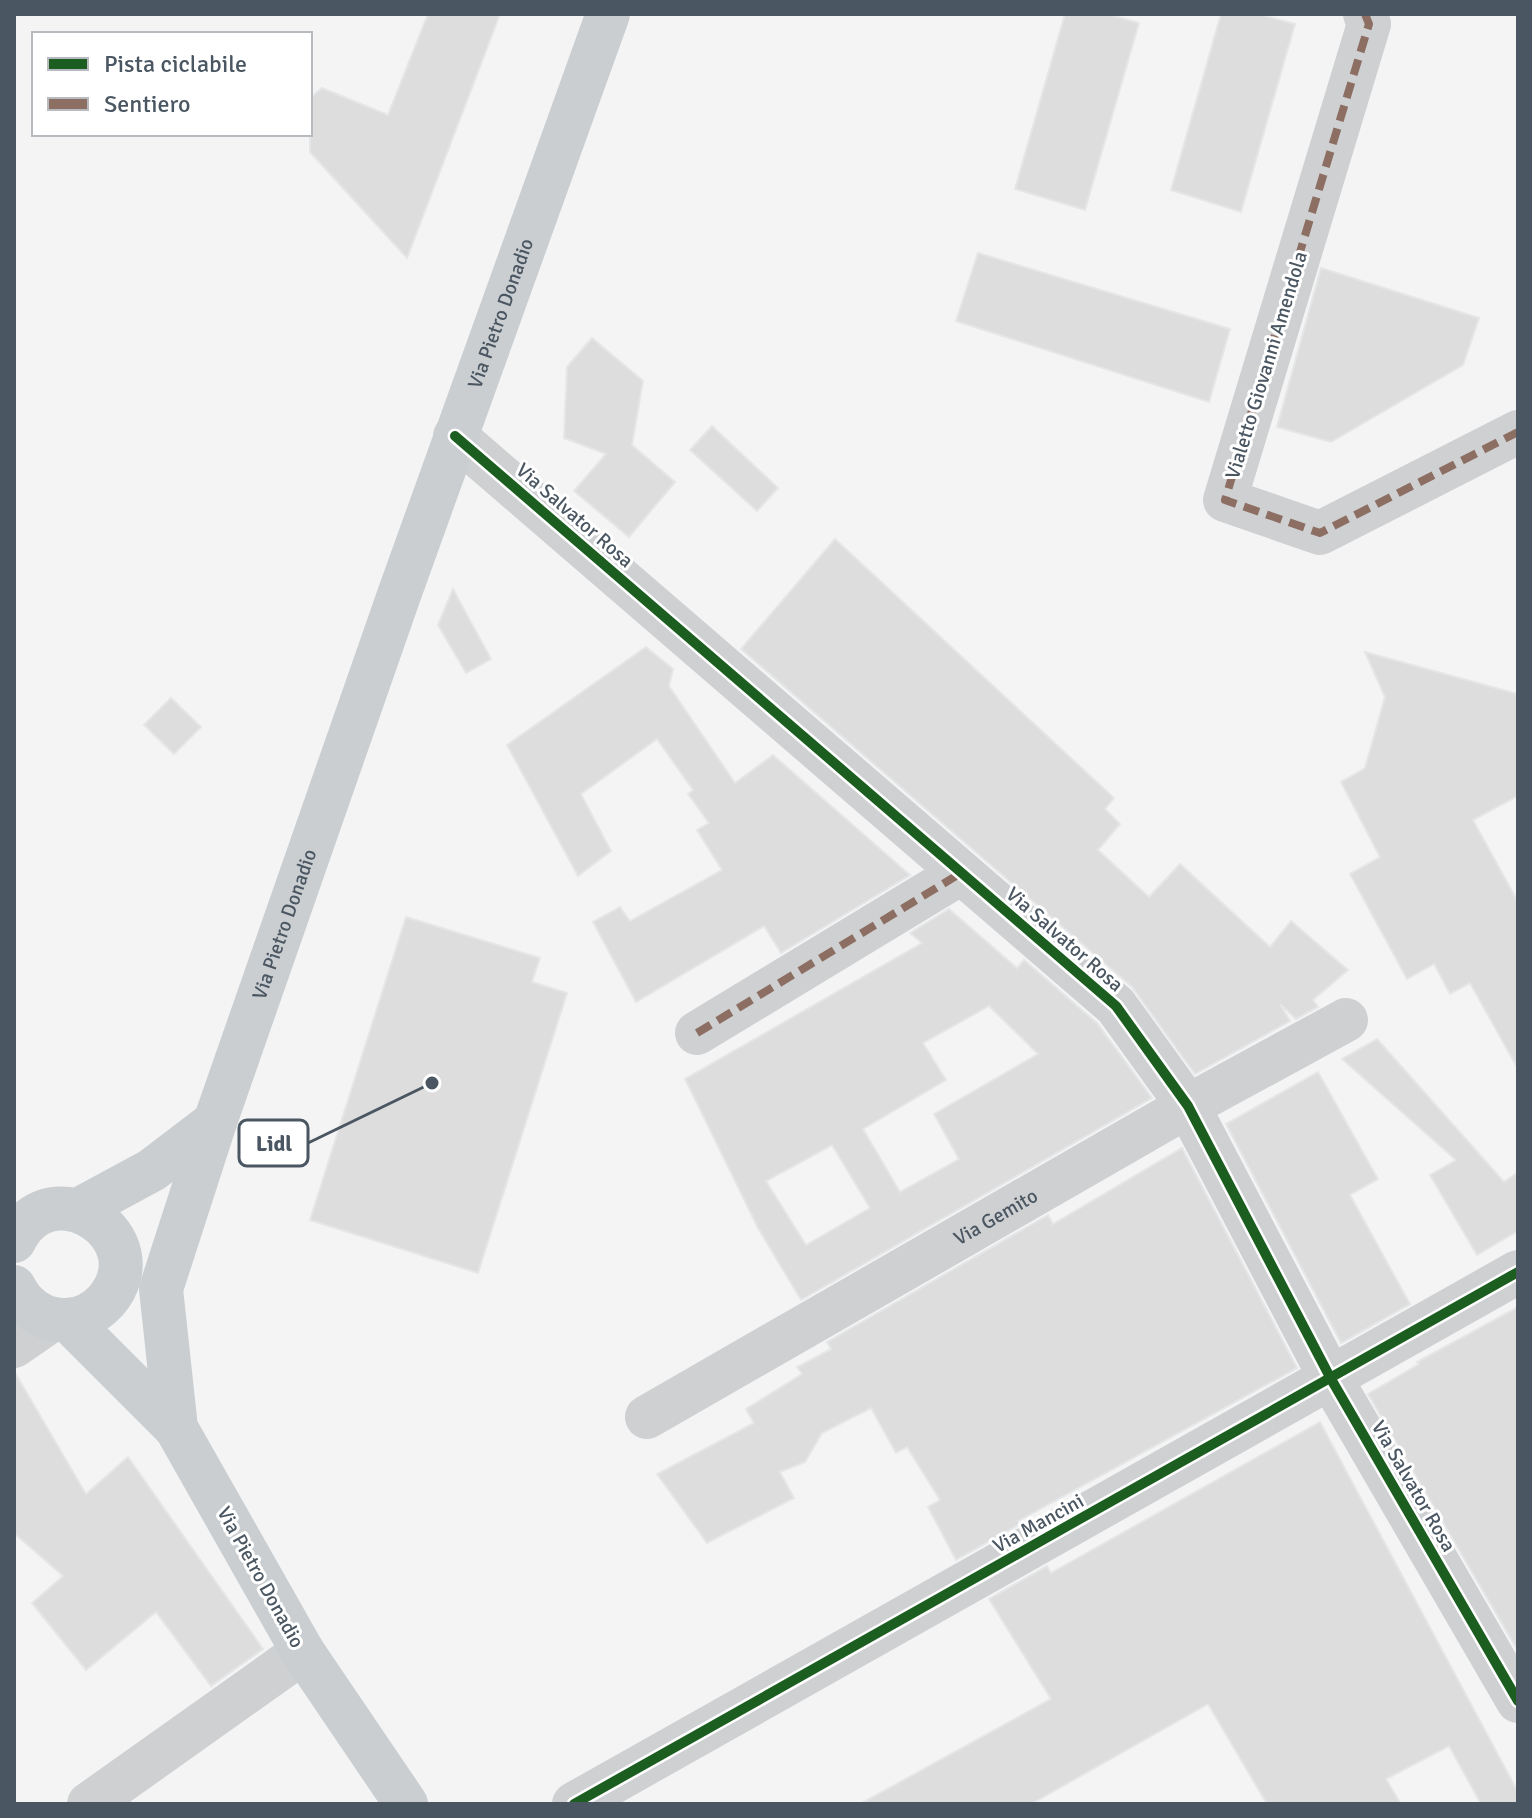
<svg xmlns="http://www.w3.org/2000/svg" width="1532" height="1818" font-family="Signika,sans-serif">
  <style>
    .building { fill: #ddddde; stroke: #e5e6e7; stroke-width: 2; fill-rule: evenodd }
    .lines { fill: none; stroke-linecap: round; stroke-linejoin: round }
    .minor { stroke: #ced0d2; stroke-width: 44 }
    .major { stroke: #caced1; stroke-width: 44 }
    .quiet { stroke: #8d6e63; stroke-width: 8; stroke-dasharray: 16 8; stroke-linecap: butt }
    .cycleway-casing { stroke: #fff; stroke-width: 15 }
    .cycleway { stroke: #1b5e20; stroke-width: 10 }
    .labels { text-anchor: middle; stroke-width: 6; stroke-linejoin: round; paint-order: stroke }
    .street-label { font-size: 20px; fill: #4a5661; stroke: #fff }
    .leader { fill: none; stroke: #4a5661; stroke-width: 3 }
    .callout-dot { fill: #4a5661; stroke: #fff; stroke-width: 3 }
    .callout { fill: #fff; stroke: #4a5661; stroke-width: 3 }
    .callout-label { font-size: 22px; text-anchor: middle; font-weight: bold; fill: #4a5661 }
  </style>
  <rect width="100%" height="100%" fill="#f4f4f4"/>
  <g class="building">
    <path d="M 428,14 L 500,14 L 407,258 L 310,152 L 310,98 L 322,88 L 388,115 Z"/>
    <path d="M 1065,14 L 1107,14 L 1139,23 L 1085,210 L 1015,189 Z"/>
    <path d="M 1221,14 L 1258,14 L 1295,24 L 1241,212 L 1171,190 Z"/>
    <path d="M 978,253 L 1230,329 L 1209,402 L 956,321 Z"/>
    <path d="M 1321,268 L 1479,318 L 1463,365 L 1331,442 L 1277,427 Z"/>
    <path d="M 592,338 L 643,381 L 632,445 L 675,482 L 629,537 L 574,491 L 606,454 L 564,438 L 567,367 Z"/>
    <path d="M 712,426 L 778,488 L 757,511 L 690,450 Z"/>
    <path d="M 835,539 L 1114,798 L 1105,809 L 1120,824 L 1098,850 L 1149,897 L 1180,864 L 1270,947 L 1291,921 L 1348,970 L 1313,1000 L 1318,1007 L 1296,1019 L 1280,1004 L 1290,1021 L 1195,1074 L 1132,987 L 741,649 Z"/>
    <path d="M 453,589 L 491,659 L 466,673 L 438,625 Z"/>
    <path d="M 646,647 L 673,669 L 669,686 L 735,783 L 773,755 L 910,875 L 781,953 L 764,926 L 636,1002 L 593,922 L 620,907 L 630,921 L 722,870 L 697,830 L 709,823 L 688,794 L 693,790 L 657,739 L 581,794 L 611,851 L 578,876 L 507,745 Z"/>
    <path d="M 1365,652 L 1518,694 L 1518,796 L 1473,820 L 1518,902 L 1518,1069 L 1470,983 L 1450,994 L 1434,964 L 1407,979 L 1350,874 L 1380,857 L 1341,782 L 1365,768 L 1385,697 Z"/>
    <path d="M 171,698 L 201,727 L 174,754 L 144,725 Z"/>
    <path d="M 949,909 L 1017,968 L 1024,960 L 1097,1023 L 1152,1098 L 801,1300 L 758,1228 L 685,1079 L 922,943 L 910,933 ZM 989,1006 L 1038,1054 L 934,1114 L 959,1159 L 900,1192 L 863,1129 L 946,1080 L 923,1043 ZM 832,1145 L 870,1208 L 806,1245 L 766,1181 Z"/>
    <path d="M 406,917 L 540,958 L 532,982 L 567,993 L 478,1273 L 310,1220 Z"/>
    <path d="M 1377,1039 L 1504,1182 L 1518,1172 L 1518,1231 L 1477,1255 L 1430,1175 L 1456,1160 L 1342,1059 Z"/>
    <path d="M 1318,1072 L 1378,1179 L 1350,1195 L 1410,1304 L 1341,1343 L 1226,1124 Z"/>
    <path d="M 1182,1148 L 1297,1368 L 1018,1521 L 1020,1524 L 956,1560 L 928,1507 L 940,1500 L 907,1447 L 896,1453 L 871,1408 L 822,1433 L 805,1462 L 780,1472 L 794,1498 L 707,1543 L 657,1474 L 754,1423 L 746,1409 L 802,1374 L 797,1367 L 831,1349 L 827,1342 L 1048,1215 L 1053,1224 Z"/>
    <path d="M 1518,1307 L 1518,1651 L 1368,1394 L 1419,1364 L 1417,1362 Z"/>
    <path d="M 14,1371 L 86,1494 L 128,1457 L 263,1649 L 211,1686 L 156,1612 L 86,1670 L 32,1603 L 63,1576 L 14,1533 Z"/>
    <path d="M 1320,1422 L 1518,1792 L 1518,1804 L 1481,1804 L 1449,1746 L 1386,1779 L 1401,1804 L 1267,1804 L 1208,1704 L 1031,1804 L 860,1804 L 1051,1699 L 989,1599 L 1047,1566 L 1051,1573 Z"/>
  </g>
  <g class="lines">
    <g class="minor">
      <path d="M 1365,14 L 1369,24 L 1225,500 L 1320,533 L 1518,432"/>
      <path d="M 455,436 L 1116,1006 L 1188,1106 L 1331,1379 L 1518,1701"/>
      <path d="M 697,1033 L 961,873"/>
      <path d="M 14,1346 L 53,1319"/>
      <path id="s1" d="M 647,1417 L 1188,1106 L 1346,1020"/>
      <path d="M 89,1804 L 303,1652"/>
      <path d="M 574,1804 L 1518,1272"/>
    </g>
    <g class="major">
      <path d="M 78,1210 L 152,1170 L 215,1122"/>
      <path d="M 14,1241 C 51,1165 160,1238 106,1301 C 95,1313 79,1321 62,1320 C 41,1319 23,1306 14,1287"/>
      <path d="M 68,1320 L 176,1428"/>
      <path id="s2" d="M 406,1804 L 303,1652 L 176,1428 L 161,1289 L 215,1122 L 399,595 L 608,14"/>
    </g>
    <g class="quiet">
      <path d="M 1365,14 L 1369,24 L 1225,500 L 1320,533 L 1518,432"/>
      <path d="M 697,1033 L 961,873"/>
    </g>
    <defs>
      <g id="cycleway">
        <path d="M 455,436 L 1116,1006 L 1188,1106 L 1331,1379 L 1518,1701"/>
        <path d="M 574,1804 L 1518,1272"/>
      </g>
    </defs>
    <use href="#cycleway" class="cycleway-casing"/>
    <use href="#cycleway" class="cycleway"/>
  </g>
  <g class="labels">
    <g class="street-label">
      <text dy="7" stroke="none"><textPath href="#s2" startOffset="1614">Via Pietro Donadio</textPath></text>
      <text transform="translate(1266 365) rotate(-73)" y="7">Vialetto Giovanni Amendola</text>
      <text transform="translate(575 515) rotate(41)" y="7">Via Salvator Rosa</text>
      <text dy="7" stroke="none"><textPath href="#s2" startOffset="966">Via Pietro Donadio</textPath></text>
      <text transform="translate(1065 939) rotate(41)" y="7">Via Salvator Rosa</text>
      <text dy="7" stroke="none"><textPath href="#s1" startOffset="402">Via Gemito</textPath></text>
      <text transform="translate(1414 1486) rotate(60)" y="7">Via Salvator Rosa</text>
      <text transform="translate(1038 1523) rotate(-29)" y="7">Via Mancini</text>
      <text transform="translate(261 1577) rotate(61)" y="7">Via Pietro Donadio</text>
    </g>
  </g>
  <path class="leader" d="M432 1083L308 1143"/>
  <circle class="callout-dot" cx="432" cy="1083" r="8"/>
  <rect class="callout" x="239" y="1120" width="69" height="46" rx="8"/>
  <g class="callout-label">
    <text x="274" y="1151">Lidl</text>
  </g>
  <rect width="1532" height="1818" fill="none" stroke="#4a5661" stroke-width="32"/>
  <rect x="32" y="32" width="280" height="104" fill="#ffffff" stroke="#b7bbc0" stroke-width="2"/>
  <rect x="48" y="58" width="40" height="12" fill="#1b5e20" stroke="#b7bbc0" stroke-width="2"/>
  <text x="104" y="72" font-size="24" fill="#4a5661">Pista ciclabile</text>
  <rect x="48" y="98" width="40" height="12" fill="#8d6e63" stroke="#b7bbc0" stroke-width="2"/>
  <text x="104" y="112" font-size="24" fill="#4a5661">Sentiero</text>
</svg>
